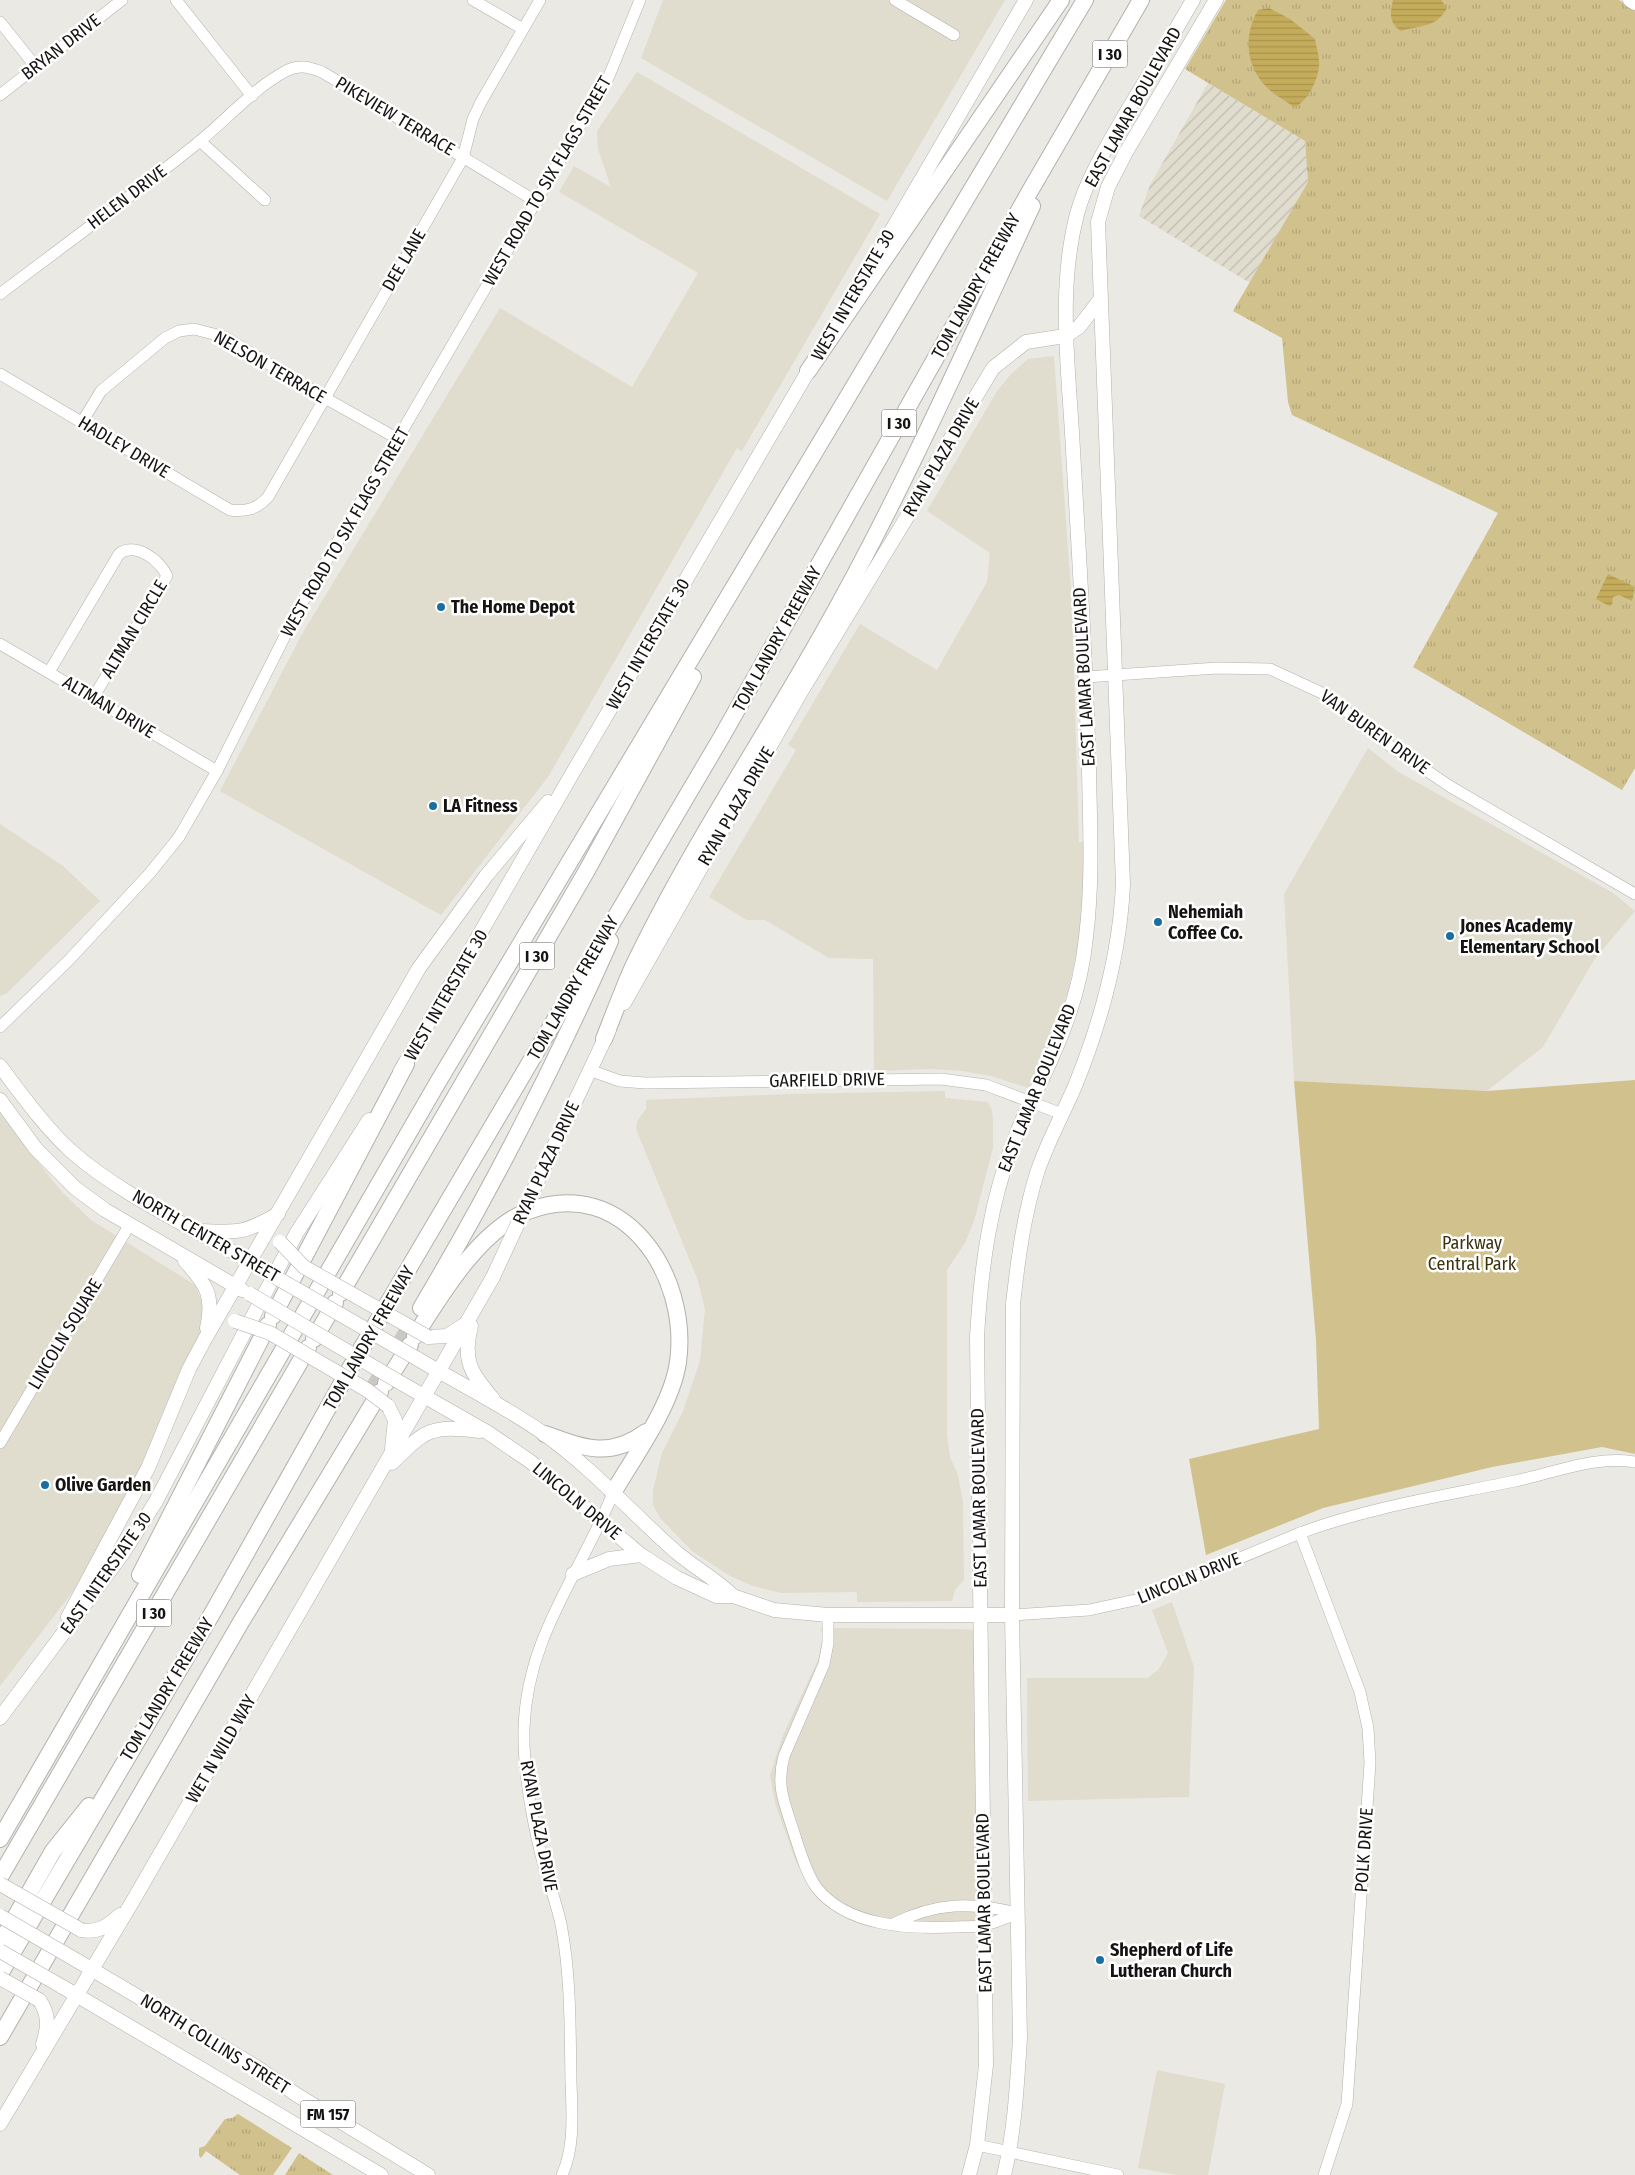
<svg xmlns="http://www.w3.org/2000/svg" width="1635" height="2175" font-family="'Fira Sans Condensed',sans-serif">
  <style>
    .built { fill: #e0dcce }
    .industrial { fill: url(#industrial-furrows) }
    .grass { fill: url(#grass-tufts) }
    .park { fill: #d1c18d }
    .water { fill: url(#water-rules) }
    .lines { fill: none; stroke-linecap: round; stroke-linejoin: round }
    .highway-tunnel { stroke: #cac9c4; stroke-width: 16; stroke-dasharray: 16 8; stroke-linecap: butt }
    .minor-casing { stroke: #b3b1ac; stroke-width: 12 }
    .major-casing { stroke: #b3b1ac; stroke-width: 15 }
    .highway-casing { stroke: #b3b1ac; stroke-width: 18 }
    .minor { stroke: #fff; stroke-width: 11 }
    .major { stroke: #fff; stroke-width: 14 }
    .highway { stroke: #fff; stroke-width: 16 }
    .major-bridge-casing { stroke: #b3b1ac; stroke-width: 15; stroke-linecap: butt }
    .major-bridge { stroke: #fff; stroke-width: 14 }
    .poi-dot { fill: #1b6fa0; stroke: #fff; stroke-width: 2 }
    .labels { text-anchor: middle; stroke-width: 5; stroke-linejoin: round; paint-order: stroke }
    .shield { fill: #fff; stroke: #5b5a59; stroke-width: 1 }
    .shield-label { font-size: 16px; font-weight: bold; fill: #151412 }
    .street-label { font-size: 18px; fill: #151412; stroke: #fff }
    .poi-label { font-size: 18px; font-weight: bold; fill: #151412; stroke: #fff; text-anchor: start }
    .park-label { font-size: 18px; fill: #3c320e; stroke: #fff }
  </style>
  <defs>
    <pattern id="industrial-furrows" width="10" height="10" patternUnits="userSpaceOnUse" patternTransform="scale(1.25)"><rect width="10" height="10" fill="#e0dcce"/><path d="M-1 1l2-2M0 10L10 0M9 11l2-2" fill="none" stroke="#bfbcb0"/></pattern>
    <pattern id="grass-tufts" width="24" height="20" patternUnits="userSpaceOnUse" patternTransform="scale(1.25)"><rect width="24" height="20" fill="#d1c18d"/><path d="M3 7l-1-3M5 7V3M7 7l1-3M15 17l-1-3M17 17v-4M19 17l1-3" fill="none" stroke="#b3a579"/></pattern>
    <pattern id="water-rules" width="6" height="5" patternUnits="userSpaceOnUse" patternTransform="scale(1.25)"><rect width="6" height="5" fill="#c4ac5b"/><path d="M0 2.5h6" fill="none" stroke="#a8934e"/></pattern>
  </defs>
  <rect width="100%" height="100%" fill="#eae9e3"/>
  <g class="built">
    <path d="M 663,0 L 1005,0 L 887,201 L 641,58 Z"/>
    <path d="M 637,72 L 880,214 L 742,451 L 737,448 L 548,777 L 441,915 L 220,791 L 302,634 L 500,308 L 632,387 L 698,273 L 559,192 L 574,166 L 611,187 L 598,149 L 597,131 Z"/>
    <path d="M 1054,356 L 1072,604 L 1079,842 L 1088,842 L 1085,913 L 1068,992 L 1047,1054 L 1028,1088 L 991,1076 L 962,1071 L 930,1069 L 874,1071 L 873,959 L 829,958 L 765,920 L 747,920 L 709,897 L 796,750 L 788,745 L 860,624 L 937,670 L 987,582 L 990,553 L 927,511 L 997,391 L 1011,374 L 1028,359 Z"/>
    <path d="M 1368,748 L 1397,771 L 1613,893 L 1635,911 L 1594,960 L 1543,1047 L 1487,1091 L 1294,1081 L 1284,894 Z"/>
    <path d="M 0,824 L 63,866 L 100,901 L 7,993 L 0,996 Z"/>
    <path d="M 945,1091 L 945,1098 L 988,1102 L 992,1110 L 993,1121 L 993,1148 L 974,1221 L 965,1243 L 947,1270 L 947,1435 L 950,1457 L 958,1475 L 963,1503 L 964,1580 L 955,1590 L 952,1601 L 857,1602 L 857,1593 L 854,1592 L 781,1593 L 753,1586 L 730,1576 L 692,1551 L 661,1519 L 653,1505 L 653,1490 L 662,1453 L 683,1411 L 700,1361 L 705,1309 L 697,1278 L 636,1129 L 637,1121 L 646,1109 L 646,1100 L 790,1094 Z"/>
    <path d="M 0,1114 L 61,1191 L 91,1220 L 195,1285 L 203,1304 L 204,1327 L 117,1534 L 0,1686 Z"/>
    <path d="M 1172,1602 L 1194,1667 L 1189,1797 L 1028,1801 L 1027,1678 L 1148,1678 L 1159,1669 L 1168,1653 L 1152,1610 Z"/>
    <path d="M 820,1628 L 960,1629 L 974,1630 L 976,1633 L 978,1931 L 945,1931 L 830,1907 L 807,1883 L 795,1859 L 775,1803 L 770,1775 L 783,1735 L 818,1660 L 823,1635 Z"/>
    <path d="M 1157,2070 L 1225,2084 L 1208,2175 L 1177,2175 L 1138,2168 Z"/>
  </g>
  <path class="industrial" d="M 1208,83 L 1305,141 L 1308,182 L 1250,283 L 1139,216 L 1150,185 Z"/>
  <g class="grass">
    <path d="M 1226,0 L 1619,0 L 1635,10 L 1635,768 L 1622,790 L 1413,667 L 1498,513 L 1292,415 L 1288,402 L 1282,338 L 1233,311 L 1308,182 L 1305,141 L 1185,69 Z"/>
    <path d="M 238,2114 L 292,2148 L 273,2175 L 240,2175 L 206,2151 L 201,2158 L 199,2156 L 199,2148 L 205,2146 L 225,2119 L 232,2118 Z"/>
    <path d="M 299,2153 L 333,2175 L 285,2175 Z"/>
  </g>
  <path class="park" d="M 1635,1080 L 1635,1454 L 1602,1447 L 1492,1467 L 1323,1508 L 1206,1555 L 1189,1459 L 1319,1429 L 1316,1340 L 1294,1081 L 1487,1091 Z"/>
  <g class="water">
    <path d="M 1393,0 L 1441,0 L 1447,8 C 1436,28 1421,25 1401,31 C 1389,23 1390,13 1393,0 Z"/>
    <path d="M 1269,8 L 1290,19 L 1315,39 C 1316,47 1320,57 1319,66 C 1318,81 1308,99 1296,107 C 1289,105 1285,100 1279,97 C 1248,77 1240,42 1258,10 Z"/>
    <path d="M 1608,574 L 1635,587 L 1632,601 L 1619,595 L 1613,597 L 1612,605 L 1609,606 L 1596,599 Z"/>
  </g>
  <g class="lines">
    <g class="highway-tunnel">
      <path d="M 401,1341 L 407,1331"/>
      <path d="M 373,1388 L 379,1378"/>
    </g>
    <defs>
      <g id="minor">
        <path d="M 176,0 L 252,96"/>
        <path d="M 473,0 L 523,29"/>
        <path d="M 895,0 L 954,35"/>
        <path d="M 0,22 L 36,67"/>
        <path d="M 0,95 L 122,0"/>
        <path d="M 200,141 L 265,200"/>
        <path d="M 0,294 C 67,243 135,194 200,141 C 228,118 254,88 286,71 C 298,64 309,67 322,72 L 537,202"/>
        <path d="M 0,374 L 230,510 C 246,512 257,509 268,497 L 463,158 L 473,119 L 481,102 L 540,0"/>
        <path d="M 82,422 L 101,391 L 165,338 L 179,331 L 194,329 L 225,337 L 325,398 L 398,439"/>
        <path d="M 0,644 L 217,771"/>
        <path d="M 49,672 L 119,554 C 135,541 161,561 167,576 L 93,698"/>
        <path d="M 1086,677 L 1217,668 L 1270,669 L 1324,694 L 1390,746 L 1451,787 L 1635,894"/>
        <path d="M 0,1027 L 69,960 L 150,873 L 179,837 L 217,771 L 299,608 L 609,76 L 640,0"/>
        <path d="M 589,1070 L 620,1081 L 645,1083 L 941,1079 L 986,1085 L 1062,1114"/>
        <path d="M 0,1443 L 130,1224"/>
        <path d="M 1300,1533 L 1360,1692 L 1368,1728 L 1370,1763 L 1347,2104 L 1324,2175"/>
        <path d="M 828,1615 L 828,1643 L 824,1664 L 784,1756 C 776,1785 784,1802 793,1830 C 799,1848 805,1871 816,1887 C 847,1927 909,1929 955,1927 C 965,1926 976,1928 985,1925 C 996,1922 1007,1917 1018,1914"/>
        <path d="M 1012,1615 L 1089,1610 L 1144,1598 L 1300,1533 C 1370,1507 1443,1496 1515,1481 C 1554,1473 1595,1455 1635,1462"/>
        <path d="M 893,1924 C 936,1902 971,1902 1017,1913"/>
        <path d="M 977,2145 L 1118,2175"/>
        <path d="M 562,2175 C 575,2147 572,2112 571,2082 C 570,2029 571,1976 561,1924 C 556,1901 547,1878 541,1855 C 531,1814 523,1770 524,1728 C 527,1636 580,1575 613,1493"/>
      </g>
      <g id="major">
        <path d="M 1630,0 L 1635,3"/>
        <path d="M 868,271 L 1026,0"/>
        <path d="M 624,1003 L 802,690 L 910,512 L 927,478 L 993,368 L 1026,342 L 1065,336 L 1079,327 L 1099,301"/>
        <path d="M 0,1066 C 22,1095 44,1126 71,1151 C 123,1197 197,1229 257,1266"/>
        <path d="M 400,1072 L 572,774 L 813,363"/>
        <path d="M 0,1100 L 36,1149 L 75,1188 L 105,1210 L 242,1290"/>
        <path d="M 546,1163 L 609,1030"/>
        <path d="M 201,1231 C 238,1233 245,1233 278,1214"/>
        <path d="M 185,1261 C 207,1285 214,1296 207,1328"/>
        <path d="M 471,1326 C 462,1361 471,1373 493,1399"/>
        <path d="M 428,1337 L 447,1336 L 464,1325"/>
        <path d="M 416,1358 C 458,1383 503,1405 543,1433 C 592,1468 632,1513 676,1552 C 695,1568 716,1579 733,1596"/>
        <path d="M 401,1383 L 487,1432 L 531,1462 L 641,1555 L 677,1578 L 716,1596 L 733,1596 L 774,1610 L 828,1615 L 1012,1615"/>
        <path d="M 388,1406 L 395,1420 L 392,1449"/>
        <path d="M 392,1463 C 426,1429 431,1425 480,1431"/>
        <path d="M 573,1574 L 609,1559 L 641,1555"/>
        <path d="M 68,1617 L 148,1468 L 189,1369 L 205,1339 L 419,968 L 486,876 L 548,802"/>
        <path d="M 0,1718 L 123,1553 L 155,1503 L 296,1234 L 369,1120"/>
        <path d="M 81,1930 C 98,1933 108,1926 120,1915"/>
        <path d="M 76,1960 L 255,2066 L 297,2095 L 428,2175"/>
        <path d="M 61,1986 L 381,2175"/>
        <path d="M 39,2000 C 50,2015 48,2028 43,2044"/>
        <path d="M 0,2124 L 134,1899 L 493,1277"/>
        <path d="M 969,2175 L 977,2145 L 986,2065 L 977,1337 C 981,1267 990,1199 1017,1133 C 1027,1107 1041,1083 1052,1057 C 1069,1020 1082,978 1086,937 C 1093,880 1090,827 1089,770 C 1086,663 1079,557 1073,450 C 1069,371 1057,291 1077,214 C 1087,177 1110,141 1129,108 C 1151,72 1172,36 1193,0"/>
        <path d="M 1004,2175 C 1015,2130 1017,2084 1020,2038 L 1012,1615 L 1013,1304 C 1018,1259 1024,1213 1038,1170 C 1048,1141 1063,1114 1075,1086 C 1101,1022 1120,953 1123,884 L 1098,222 L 1108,187 L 1126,152 L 1216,0"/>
      </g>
      <g id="highway">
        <path d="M 808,371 L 1061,0"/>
        <path d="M 604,1039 C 613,1016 622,992 632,969 C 687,853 760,745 823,633 C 901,495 965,350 1032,206"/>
        <path d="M 341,1293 L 586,872 L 693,677"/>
        <path d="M 421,1308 C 492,1189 554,1067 610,941"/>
        <path d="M 273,1316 L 406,1064"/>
        <path d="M 415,1336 C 442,1293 480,1230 528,1211 C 624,1174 690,1276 678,1362 C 672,1405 635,1455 613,1493"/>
        <path d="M 314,1339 L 335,1303"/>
        <path d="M 386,1383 L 410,1345"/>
        <path d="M 545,1434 C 583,1448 610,1459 646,1432"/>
        <path d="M 140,1575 L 268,1325"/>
        <path d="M 0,1839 L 438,1082 L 1085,0"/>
        <path d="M 0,1877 L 308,1348"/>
        <path d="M 0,1944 L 53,1851 L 89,1806"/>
        <path d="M 0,1974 L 213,1612 L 360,1351 L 721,738 L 1030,191 L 1141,0"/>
        <path d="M 0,2037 L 241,1622 L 380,1392"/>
      </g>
    </defs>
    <use href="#minor" class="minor-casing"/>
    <use href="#major" class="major-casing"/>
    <use href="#highway" class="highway-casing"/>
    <use href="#minor" class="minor"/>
    <use href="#major" class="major"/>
    <use href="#highway" class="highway"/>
    <defs>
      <g id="major-bridge">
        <path d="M 280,1242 L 304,1267 L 428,1337"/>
        <path d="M 263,1270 L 416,1358"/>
        <path d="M 493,1277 L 546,1163"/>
        <path d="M 250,1294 L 401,1383"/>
        <path d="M 235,1321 L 270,1333 L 367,1390 L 388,1406"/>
        <path d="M 0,1884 L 81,1930"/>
        <path d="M 0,1916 L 76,1960"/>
        <path d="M 0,1951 L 61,1986"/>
        <path d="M 0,1978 L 39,2000"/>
      </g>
    </defs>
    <use href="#major-bridge" class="major-bridge-casing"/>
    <use href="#major-bridge" class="major-bridge"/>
  </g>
  <g class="poi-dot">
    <circle cx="441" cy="607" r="5"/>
    <circle cx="433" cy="806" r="5"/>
    <circle cx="1158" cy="922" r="5"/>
    <circle cx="1450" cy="936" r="5"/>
    <circle cx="45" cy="1485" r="5"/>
    <circle cx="1100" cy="1960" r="5"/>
  </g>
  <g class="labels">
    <g class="shield">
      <rect x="1092.5" y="40.5" width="35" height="27" rx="4"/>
      <rect x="881.5" y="409.5" width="35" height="27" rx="4"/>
      <rect x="519.5" y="942.5" width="35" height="27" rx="4"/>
      <rect x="136.5" y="1599.5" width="35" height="27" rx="4"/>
      <rect x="300.5" y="2100.5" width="55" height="27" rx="4"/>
    </g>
    <g class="shield-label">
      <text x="1110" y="60">I 30</text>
      <text x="899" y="429">I 30</text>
      <text x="537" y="962">I 30</text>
      <text x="154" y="1619">I 30</text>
      <text x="328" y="2120">FM 157</text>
    </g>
    <g class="street-label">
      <text transform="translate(61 47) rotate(-38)" y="6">BRYAN DRIVE</text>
      <text transform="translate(1133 107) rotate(-61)" y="6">EAST LAMAR BOULEVARD</text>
      <text transform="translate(395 116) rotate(31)" y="6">PIKEVIEW TERRACE</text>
      <text transform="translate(547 181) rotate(-60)" y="6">WEST ROAD TO SIX FLAGS STREET</text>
      <text transform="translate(127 197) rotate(-37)" y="6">HELEN DRIVE</text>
      <text transform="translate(404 260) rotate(-60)" y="6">DEE LANE</text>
      <text transform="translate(976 286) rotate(-61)" y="6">TOM LANDRY FREEWAY</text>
      <text transform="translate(853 295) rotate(-60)" y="6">WEST INTERSTATE 30</text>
      <text transform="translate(270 367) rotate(30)" y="6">NELSON TERRACE</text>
      <text transform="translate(124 447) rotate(31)" y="6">HADLEY DRIVE</text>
      <text transform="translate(941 457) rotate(-60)" y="6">RYAN PLAZA DRIVE</text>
      <text transform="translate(345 532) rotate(-60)" y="6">WEST ROAD TO SIX FLAGS STREET</text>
      <text transform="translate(134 629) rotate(-59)" y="6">ALTMAN CIRCLE</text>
      <text transform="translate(777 639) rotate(-61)" y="6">TOM LANDRY FREEWAY</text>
      <text transform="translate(648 644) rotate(-60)" y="6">WEST INTERSTATE 30</text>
      <text transform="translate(1084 677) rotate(-93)" y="6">EAST LAMAR BOULEVARD</text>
      <text transform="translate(109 707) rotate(31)" y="6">ALTMAN DRIVE</text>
      <text transform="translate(1375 732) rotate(36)" y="6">VAN BUREN DRIVE</text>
      <text transform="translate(736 806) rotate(-60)" y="6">RYAN PLAZA DRIVE</text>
      <text transform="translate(573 988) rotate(-60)" y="6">TOM LANDRY FREEWAY</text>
      <text transform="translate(446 995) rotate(-60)" y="6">WEST INTERSTATE 30</text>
      <text transform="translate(827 1080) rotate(-1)" y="6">GARFIELD DRIVE</text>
      <text transform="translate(1037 1088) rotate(-68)" y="6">EAST LAMAR BOULEVARD</text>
      <text transform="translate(546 1163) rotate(-65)" y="6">RYAN PLAZA DRIVE</text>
      <text transform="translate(206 1236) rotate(30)" y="6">NORTH CENTER STREET</text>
      <text transform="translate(65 1334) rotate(-59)" y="6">LINCOLN SQUARE</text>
      <text transform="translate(369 1338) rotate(-60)" y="6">TOM LANDRY FREEWAY</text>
      <text transform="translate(979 1498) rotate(-91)" y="6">EAST LAMAR BOULEVARD</text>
      <text transform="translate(577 1501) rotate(40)" y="6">LINCOLN DRIVE</text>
      <text transform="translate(106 1573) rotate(-55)" y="6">EAST INTERSTATE 30</text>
      <text transform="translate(1189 1578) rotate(-22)" y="6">LINCOLN DRIVE</text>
      <text transform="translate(167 1689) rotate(-59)" y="6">TOM LANDRY FREEWAY</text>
      <text transform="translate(221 1749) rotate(-60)" y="6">WET N WILD WAY</text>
      <text transform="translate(539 1826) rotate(79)" y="6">RYAN PLAZA DRIVE</text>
      <text transform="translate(1364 1850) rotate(-86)" y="6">POLK DRIVE</text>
      <text transform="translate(984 1903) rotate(-91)" y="6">EAST LAMAR BOULEVARD</text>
      <text transform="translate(215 2044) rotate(32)" y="6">NORTH COLLINS STREET</text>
    </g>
    <g class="poi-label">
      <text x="451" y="613">The Home Depot</text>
      <text x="443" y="812">LA Fitness</text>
      <text x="1168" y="918">Nehemiah<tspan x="1168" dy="21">Coffee Co.</tspan></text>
      <text x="1460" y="932">Jones Academy<tspan x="1460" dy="21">Elementary School</tspan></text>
      <text x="55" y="1491">Olive Garden</text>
      <text x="1110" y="1956">Shepherd of Life<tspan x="1110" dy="21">Lutheran Church</tspan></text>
    </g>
    <g class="park-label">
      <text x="1472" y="1249">Parkway<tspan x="1472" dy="21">Central Park</tspan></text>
    </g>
  </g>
</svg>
